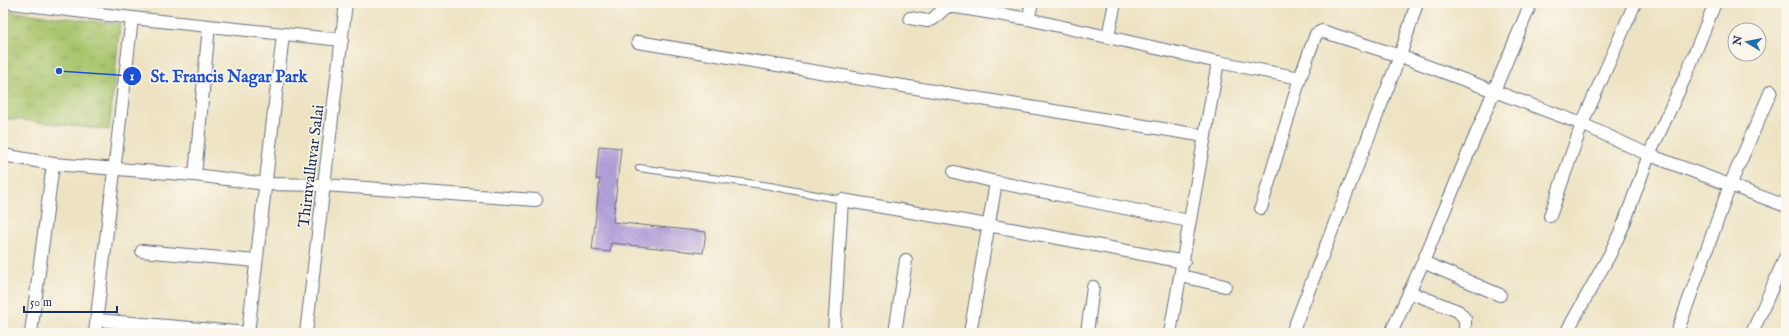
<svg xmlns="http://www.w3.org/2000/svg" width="1789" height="336" font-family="'IM FELL English',serif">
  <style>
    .park { fill: url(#park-tufts); stroke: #617a64 }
    .building { fill: url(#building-back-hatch) }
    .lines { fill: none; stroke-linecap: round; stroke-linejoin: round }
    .service-casing { stroke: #646e81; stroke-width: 8 }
    .minor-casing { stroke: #646e81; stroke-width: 14 }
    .service { stroke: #fff; stroke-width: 6 }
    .minor { stroke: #fff; stroke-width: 12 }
    .labels { text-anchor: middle; stroke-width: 3; stroke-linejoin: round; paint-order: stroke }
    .street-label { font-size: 16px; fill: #1b2f5e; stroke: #fbf7ec }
    .leader { fill: none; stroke: #1d4ed8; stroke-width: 1.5 }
    .callout-dot { fill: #1d4ed8; stroke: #fbf7ec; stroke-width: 1.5 }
    .mark-label { font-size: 12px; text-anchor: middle; font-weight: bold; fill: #fff }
    .callout-label { font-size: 17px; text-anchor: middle; font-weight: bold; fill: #1d4ed8; stroke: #fbf7ec; stroke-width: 3; stroke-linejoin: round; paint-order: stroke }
  </style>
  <defs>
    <pattern id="park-tufts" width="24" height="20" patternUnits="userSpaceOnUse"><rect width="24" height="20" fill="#a7c46b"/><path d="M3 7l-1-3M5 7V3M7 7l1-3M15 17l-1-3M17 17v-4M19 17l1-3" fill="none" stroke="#87a05b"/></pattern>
    <pattern id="building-back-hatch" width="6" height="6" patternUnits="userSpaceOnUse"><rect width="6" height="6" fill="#b5a2dd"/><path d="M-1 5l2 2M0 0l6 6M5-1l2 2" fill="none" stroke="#9284b6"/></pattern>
  </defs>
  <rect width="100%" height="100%" fill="#fbf7ec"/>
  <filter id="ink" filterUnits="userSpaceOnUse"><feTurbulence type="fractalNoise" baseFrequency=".025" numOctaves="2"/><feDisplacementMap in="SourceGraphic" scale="8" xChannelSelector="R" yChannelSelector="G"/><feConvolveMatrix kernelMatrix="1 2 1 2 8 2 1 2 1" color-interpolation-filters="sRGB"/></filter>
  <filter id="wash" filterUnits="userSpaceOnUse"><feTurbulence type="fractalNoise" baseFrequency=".012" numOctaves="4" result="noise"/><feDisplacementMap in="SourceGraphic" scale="16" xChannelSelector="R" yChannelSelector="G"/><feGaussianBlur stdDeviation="0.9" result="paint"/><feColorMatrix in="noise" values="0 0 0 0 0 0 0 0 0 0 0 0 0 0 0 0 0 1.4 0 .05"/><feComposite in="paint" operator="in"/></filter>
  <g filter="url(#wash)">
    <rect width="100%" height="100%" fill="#ede3c3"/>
    <path class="park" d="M 3,11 L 120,24 L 109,130 L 3,118 Z"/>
    <g id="blocks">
      <path class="building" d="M 599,146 L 621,148 L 613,222 L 706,232 L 703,253 L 611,243 L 610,252 L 592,250 L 600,179 L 596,179 Z"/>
    </g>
  </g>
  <g filter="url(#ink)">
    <use href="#blocks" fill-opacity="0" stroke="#646e81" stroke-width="1"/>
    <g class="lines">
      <defs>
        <path id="service" d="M 639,168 L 770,186 L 842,200"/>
        <g id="minor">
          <path d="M 12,3 L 132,18 L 342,40"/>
          <path d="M 1032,3 L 1028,19 L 1218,62 L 1170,333"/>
          <path d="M 1531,3 L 1494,91 L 1582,124 L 1649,155 L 1786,206"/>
          <path d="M 910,18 L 927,21 L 933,19 L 946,7 L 956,7 L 1028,19"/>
          <path d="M 1108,36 L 1115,3"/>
          <path d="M 638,42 L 1205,136"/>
          <path d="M 1218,62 L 1300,78"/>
          <path d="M 3,155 L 53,164 L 195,175 L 266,184 L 324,185 L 536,200"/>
          <path d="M 954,172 L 996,182 L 1189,221"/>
          <path d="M 195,175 L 209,26"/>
          <path d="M 1261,208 L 1300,78 L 1316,34 L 1322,31 L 1328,33 L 1400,56 L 1494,91 L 1423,262 L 1391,333"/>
          <path d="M 1550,216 L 1582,124 L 1635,3"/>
          <path d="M 142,251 L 256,261"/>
          <path d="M 1423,262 L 1500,295"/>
          <path d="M 1181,276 L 1225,286"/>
          <path d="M 1409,292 L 1458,311 L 1465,319 L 1465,333"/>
          <path d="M 97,320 L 248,333"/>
          <path d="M 31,333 L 53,164"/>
          <path d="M 95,333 L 132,18"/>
          <path d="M 248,333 L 283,35"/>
          <path d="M 306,333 L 346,3"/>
          <path d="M 834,333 L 842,200 L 1016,230 L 1184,262"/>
          <path d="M 895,333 L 906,260"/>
          <path d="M 970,333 L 996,182"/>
          <path d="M 1087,333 L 1093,287"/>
          <path d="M 1292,333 L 1400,56 L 1417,3"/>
          <path d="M 1566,333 L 1610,254 L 1623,226 L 1649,155 L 1686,75 L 1715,3"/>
          <path d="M 1677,333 L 1730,185 L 1771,91"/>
          <path d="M 1752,333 L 1786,256"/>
        </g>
      </defs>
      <use href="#service" class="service-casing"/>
      <use href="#minor" class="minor-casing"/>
      <use href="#service" class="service"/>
      <use href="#minor" class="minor"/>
    </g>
  </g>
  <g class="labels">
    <g class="street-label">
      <text transform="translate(310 166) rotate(-83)" y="6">Thiruvalluvar Salai</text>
    </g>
  </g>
  <path class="leader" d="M59 71L132 76"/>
  <g class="callout-dot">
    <circle cx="59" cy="71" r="4"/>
    <circle cx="132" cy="76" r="10"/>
  </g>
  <g class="mark-label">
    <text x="132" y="80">1</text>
  </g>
  <g class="callout-label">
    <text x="229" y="82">St. Francis Nagar Park</text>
  </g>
  <rect width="1789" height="336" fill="none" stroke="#fbf7ec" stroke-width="16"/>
  <g transform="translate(1747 42) rotate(280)"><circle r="19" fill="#fbf7ec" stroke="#a1a7b3"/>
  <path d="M0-3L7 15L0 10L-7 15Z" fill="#1f6fb2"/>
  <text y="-6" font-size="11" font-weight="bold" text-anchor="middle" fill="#1b2f5e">N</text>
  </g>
  <path d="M24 306v6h93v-6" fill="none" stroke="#1b2f5e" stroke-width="2"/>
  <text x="30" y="306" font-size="12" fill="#1b2f5e" stroke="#fbf7ec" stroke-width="3" paint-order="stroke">50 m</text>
</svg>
